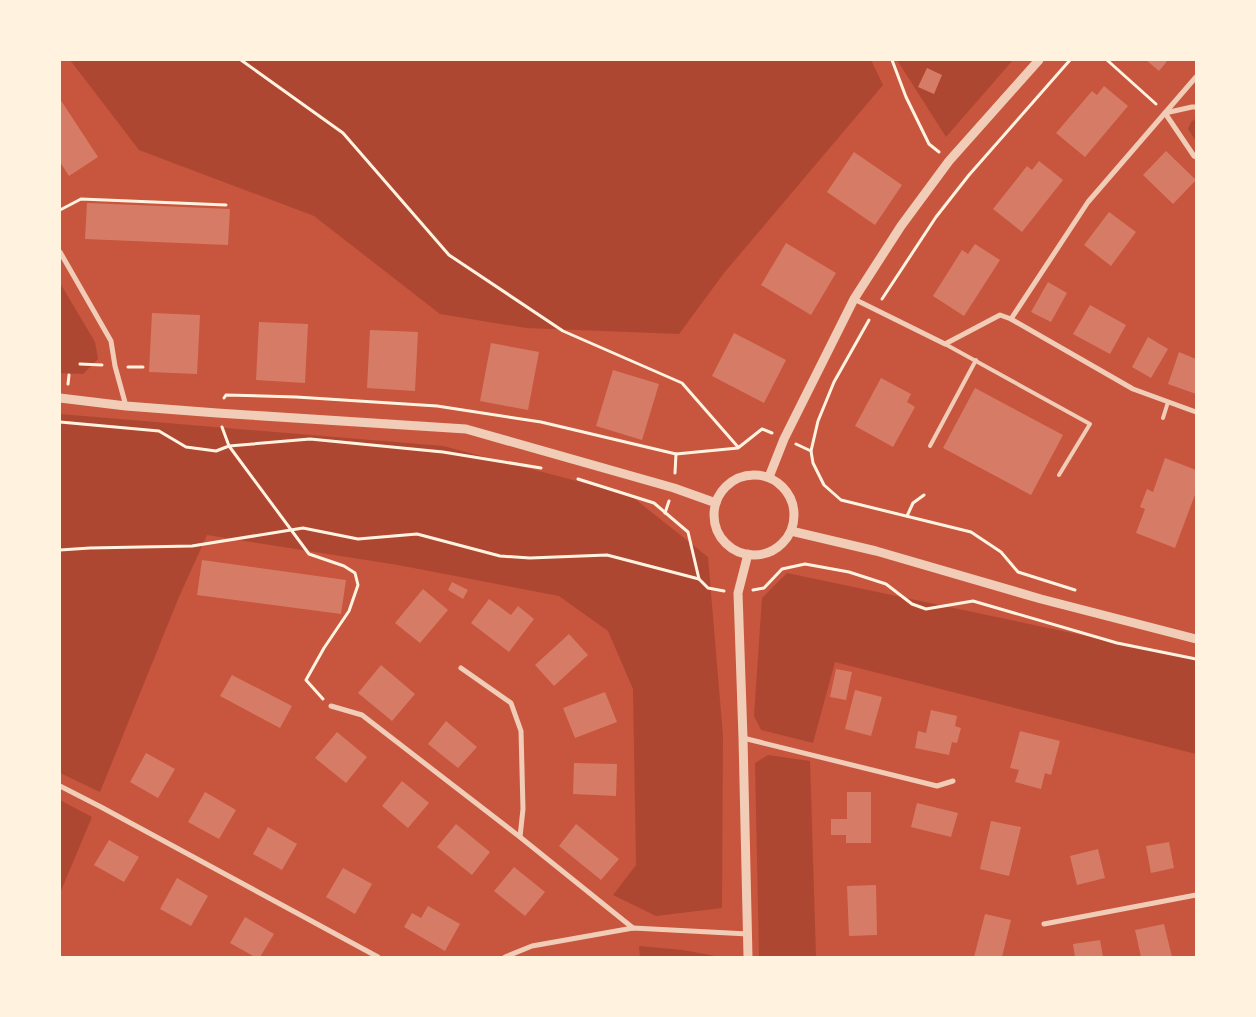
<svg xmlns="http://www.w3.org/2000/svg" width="1256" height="1017" font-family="Arial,sans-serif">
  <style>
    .green { fill: #ae4732 }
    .building { fill: #d67c66 }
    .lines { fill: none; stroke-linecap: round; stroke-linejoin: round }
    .path { stroke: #fff3e0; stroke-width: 3 }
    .service { stroke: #f1ccb7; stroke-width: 4 }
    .minor { stroke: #f1ccb7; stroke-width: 5 }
    .tertiary { stroke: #f1ccb7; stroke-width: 9 }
  </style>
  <rect width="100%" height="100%" fill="#c8553d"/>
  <g class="green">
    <path d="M 70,60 L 871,60 L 883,85 L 724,273 L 679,334 L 526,328 L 440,314 L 314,216 L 139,150 Z"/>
    <path d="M 897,60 L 1013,60 L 946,137 Z"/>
    <path d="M 1195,119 L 1196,119 L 1196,141 L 1188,129 L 1191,122 Z"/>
    <path d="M 60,283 L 95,342 L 98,359 L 83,374 L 60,373 Z"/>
    <path d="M 60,414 L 443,446 L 630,495 L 708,557 L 723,736 L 722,908 L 656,916 L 613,895 L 636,865 L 633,689 L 608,631 L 559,596 L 398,565 L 207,535 L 179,597 L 100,792 L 60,773 Z"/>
    <path d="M 787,573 L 1196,659 L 1196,754 L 835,662 L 813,743 L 761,730 L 754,716 L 762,598 Z"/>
    <path d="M 768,755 L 810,761 L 816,957 L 759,957 L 755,763 Z"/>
    <path d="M 60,800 L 92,817 L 60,893 Z"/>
    <path d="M 639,946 L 683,950 L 720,957 L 640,957 Z"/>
  </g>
  <g class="building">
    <path d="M 1146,60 L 1168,60 L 1159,71 Z"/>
    <path d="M 927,68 L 942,75 L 934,94 L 918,87 Z"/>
    <path d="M 1104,86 L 1128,106 L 1085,157 L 1056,133 L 1092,91 L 1097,95 Z"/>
    <path d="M 60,99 L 98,157 L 69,176 L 60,162 Z"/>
    <path d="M 1166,151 L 1196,180 L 1173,204 L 1143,175 Z"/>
    <path d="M 854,152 L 902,185 L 875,225 L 827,192 Z"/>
    <path d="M 1039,161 L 1063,180 L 1022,232 L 993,209 L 1027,166 L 1032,170 Z"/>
    <path d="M 87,203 L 230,209 L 228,245 L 85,239 Z"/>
    <path d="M 1109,212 L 1136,232 L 1111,266 L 1084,245 Z"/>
    <path d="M 786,243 L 836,273 L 811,315 L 761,285 Z"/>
    <path d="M 975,244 L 1000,260 L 964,316 L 933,296 L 962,250 L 968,254 Z"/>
    <path d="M 1048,282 L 1067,293 L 1051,322 L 1031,312 Z"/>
    <path d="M 1090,305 L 1126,325 L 1110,354 L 1073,334 Z"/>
    <path d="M 152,313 L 200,315 L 197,374 L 149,372 Z"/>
    <path d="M 259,322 L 308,324 L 305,383 L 256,380 Z"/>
    <path d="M 370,330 L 418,332 L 415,391 L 367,388 Z"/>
    <path d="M 734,333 L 786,360 L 764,403 L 712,376 Z"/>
    <path d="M 1148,337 L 1168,349 L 1151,378 L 1132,367 Z"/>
    <path d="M 491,343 L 539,352 L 528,410 L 480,401 Z"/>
    <path d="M 1179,352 L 1196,359 L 1196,394 L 1168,384 Z"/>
    <path d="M 613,370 L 659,384 L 642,440 L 596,426 Z"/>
    <path d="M 881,378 L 911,394 L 907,402 L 915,407 L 893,447 L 855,426 Z"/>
    <path d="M 975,388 L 1063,435 L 1031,495 L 943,448 Z"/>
    <path d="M 1165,458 L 1196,470 L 1196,492 L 1175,548 L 1136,533 L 1145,509 L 1140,507 L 1147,489 L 1153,492 Z"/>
    <path d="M 202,560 L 346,580 L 341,614 L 197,595 Z"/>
    <path d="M 452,582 L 468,590 L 463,599 L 448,590 Z"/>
    <path d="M 423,589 L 448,610 L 420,643 L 395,623 Z"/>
    <path d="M 489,599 L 511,615 L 518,606 L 534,619 L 509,652 L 471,623 Z"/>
    <path d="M 569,634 L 588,655 L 554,686 L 535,665 Z"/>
    <path d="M 381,665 L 415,694 L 392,721 L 358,693 Z"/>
    <path d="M 836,669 L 852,672 L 846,700 L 830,697 Z"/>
    <path d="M 232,675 L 292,706 L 280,728 L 220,696 Z"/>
    <path d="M 855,690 L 882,697 L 871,736 L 845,729 Z"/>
    <path d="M 605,692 L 617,722 L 575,738 L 563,708 Z"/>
    <path d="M 931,710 L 957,716 L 955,726 L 961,728 L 957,743 L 952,742 L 949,755 L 915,748 L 918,731 L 926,733 Z"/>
    <path d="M 446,721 L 477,747 L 458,768 L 428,744 Z"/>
    <path d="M 1020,731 L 1060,741 L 1051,775 L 1045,773 L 1041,789 L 1015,782 L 1019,770 L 1010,768 Z"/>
    <path d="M 337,732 L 367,757 L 346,783 L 315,758 Z"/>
    <path d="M 146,753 L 175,769 L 158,798 L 130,782 Z"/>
    <path d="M 574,763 L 617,764 L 616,796 L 573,794 Z"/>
    <path d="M 402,781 L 429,803 L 408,828 L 382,806 Z"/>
    <path d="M 205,792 L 236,810 L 219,839 L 188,822 Z"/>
    <path d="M 847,792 L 871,792 L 871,843 L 846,843 L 846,835 L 831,835 L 831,819 L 847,819 Z"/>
    <path d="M 917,803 L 958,813 L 951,837 L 911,827 Z"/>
    <path d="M 991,821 L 1021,827 L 1009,876 L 980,869 Z"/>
    <path d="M 456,824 L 490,852 L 472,875 L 437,847 Z"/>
    <path d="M 576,824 L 619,859 L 601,880 L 559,846 Z"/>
    <path d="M 268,827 L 297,844 L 282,870 L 253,854 Z"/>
    <path d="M 109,840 L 139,857 L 124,882 L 94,865 Z"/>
    <path d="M 1169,842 L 1174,868 L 1151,873 L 1146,846 Z"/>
    <path d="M 1098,849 L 1105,878 L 1077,885 L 1070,856 Z"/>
    <path d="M 514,867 L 545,892 L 525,916 L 494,891 Z"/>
    <path d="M 343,868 L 372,884 L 355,914 L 326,897 Z"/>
    <path d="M 177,878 L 208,896 L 191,926 L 160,909 Z"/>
    <path d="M 876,885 L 877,935 L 849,936 L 847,886 Z"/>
    <path d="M 428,906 L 460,924 L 445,951 L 404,927 L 412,913 L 421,918 Z"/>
    <path d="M 985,914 L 1011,920 L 1002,957 L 974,957 Z"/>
    <path d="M 245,917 L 274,934 L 260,957 L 255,957 L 230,943 Z"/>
    <path d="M 1164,924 L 1172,957 L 1141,957 L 1135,930 Z"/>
    <path d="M 1100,940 L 1103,957 L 1075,957 L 1073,944 Z"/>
  </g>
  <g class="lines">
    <g class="path">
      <path d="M 241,60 L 343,133 L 449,255 L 563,331 L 682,383 L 738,447"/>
      <path d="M 892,60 L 906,97 L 929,144 L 939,152"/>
      <path d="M 1107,60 L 1156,104"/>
      <path d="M 60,210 L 81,199 L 226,205"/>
      <path d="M 882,299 L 936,217 L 969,175 L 1070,60"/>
      <path d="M 80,364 L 102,365"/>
      <path d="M 128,367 L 143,367"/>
      <path d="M 68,384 L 69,375"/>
      <path d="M 224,398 L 226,395 L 296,397 L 437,406 L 541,422 L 676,454 L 738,448 L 762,429 L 772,433"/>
      <path d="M 60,422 L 159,431 L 186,447 L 216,451 L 229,446 L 310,439 L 443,452 L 541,468"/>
      <path d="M 222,427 L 229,446 L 309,554 L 344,566 L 355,573 L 358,585 L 349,611 L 324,648 L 306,680 L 323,699"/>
      <path d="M 796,444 L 811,451 L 813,463 L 824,485 L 841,500 L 971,532 L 1001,552 L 1018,572 L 1075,590"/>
      <path d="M 811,451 L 818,421 L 834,382 L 869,320"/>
      <path d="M 675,473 L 676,454"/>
      <path d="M 578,479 L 654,503 L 688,532 L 699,579 L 708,588 L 724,591"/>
      <path d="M 665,513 L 669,501"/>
      <path d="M 907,516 L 913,503 L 924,495"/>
      <path d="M 60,550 L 90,548 L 192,546 L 303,528 L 358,539 L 417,534 L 500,556 L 530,558 L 607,555 L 699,579"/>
      <path d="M 753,590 L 764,588 L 782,569 L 805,564 L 849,572 L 886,584 L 912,604 L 926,609 L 973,601 L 1117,643 L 1196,659"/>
    </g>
    <g class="service">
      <path d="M 945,344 L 1090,424 L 1059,475"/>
      <path d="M 1163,418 L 1168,402"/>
      <path d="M 930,446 L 976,360"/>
    </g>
    <g class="minor">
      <path d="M 1196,107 L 1192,107 L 1165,113 L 1194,156 L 1196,157"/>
      <path d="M 60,252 L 111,341 L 115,366 L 126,406"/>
      <path d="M 854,299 L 945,344 L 1000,315 L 1011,319 L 1133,389 L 1196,412"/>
      <path d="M 1011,319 L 1088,202 L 1196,77"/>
      <path d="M 461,668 L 511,703 L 521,731 L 523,809 L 520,837"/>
      <path d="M 331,706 L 362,715 L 520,837 L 633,928"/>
      <path d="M 743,738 L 937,786 L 953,781"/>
      <path d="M 60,786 L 101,807 L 378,957"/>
      <path d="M 1044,924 L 1196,895"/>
      <path d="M 505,957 L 532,946 L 633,928 L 748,934"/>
    </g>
    <g class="tertiary">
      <path d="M 60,398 L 126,406 L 217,413 L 466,429 L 674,488 L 716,503"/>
      <circle cx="754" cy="515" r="40"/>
      <path d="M 769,477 L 784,439 L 854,299 L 901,226 L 949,161 L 1039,60"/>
      <path d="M 791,531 L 876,551 L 1041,599 L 1196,639"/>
      <path d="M 748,554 L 738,593 L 743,738 L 748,957"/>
    </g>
  </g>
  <rect width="1256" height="1017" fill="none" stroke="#fff3e0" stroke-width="122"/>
</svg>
